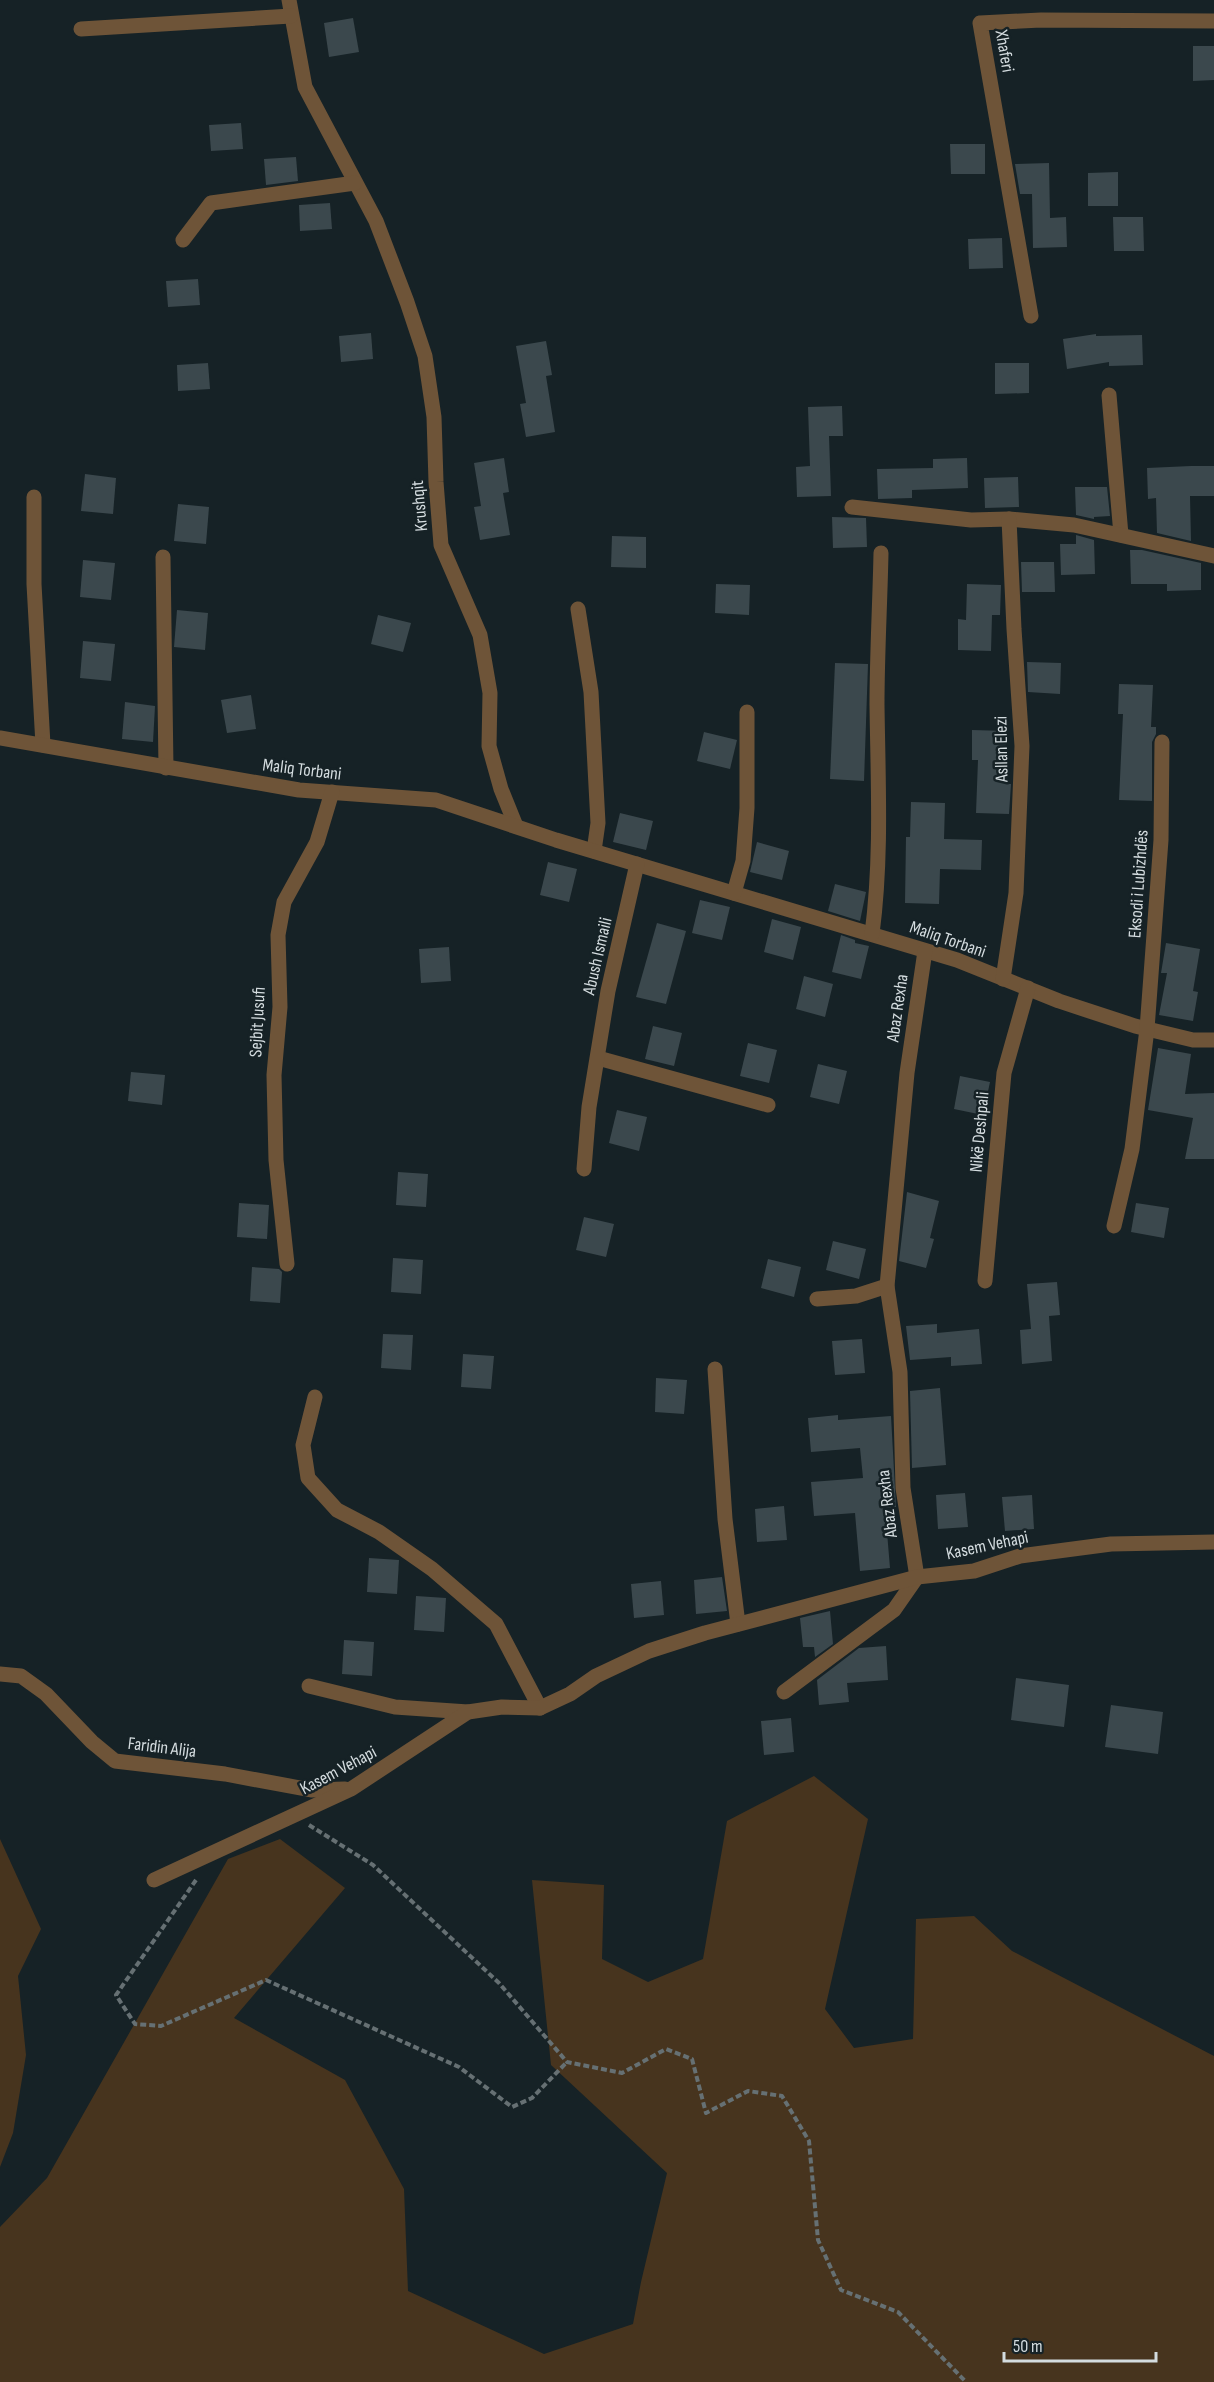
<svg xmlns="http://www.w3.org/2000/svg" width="1214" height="2382" font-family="'Sofia Sans Condensed',sans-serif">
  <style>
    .green { fill: #47341e }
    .building { fill: #3b484d }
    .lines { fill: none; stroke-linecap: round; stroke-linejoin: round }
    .path { stroke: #667073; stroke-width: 4; stroke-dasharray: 6 3; stroke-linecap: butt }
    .minor { stroke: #6e5438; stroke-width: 15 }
    .labels { text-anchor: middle; stroke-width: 5; stroke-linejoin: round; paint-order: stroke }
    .street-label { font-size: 18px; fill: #d4dcdf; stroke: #162226 }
  </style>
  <rect width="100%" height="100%" fill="#162226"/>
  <g class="green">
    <path d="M 814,1776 L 868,1819 L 825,2009 L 854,2048 L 913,2039 L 916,1919 L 974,1916 L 1012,1951 L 1214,2056 L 1214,2382 L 0,2382 L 0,2227 L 47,2178 L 228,1859 L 280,1839 L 345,1888 L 234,2018 L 345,2080 L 404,2189 L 408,2291 L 544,2354 L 633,2324 L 641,2282 L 667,2173 L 551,2065 L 532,1880 L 604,1885 L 602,1959 L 648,1982 L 703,1959 L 727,1821 Z"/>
    <path d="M 0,1839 L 41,1929 L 18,1976 L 26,2055 L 13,2133 L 0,2167 Z"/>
  </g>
  <g class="building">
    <path d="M 353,18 L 359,52 L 329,57 L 324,23 Z"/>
    <path d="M 1193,46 L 1214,46 L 1214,80 L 1193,81 Z"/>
    <path d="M 241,123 L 243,149 L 211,151 L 209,125 Z"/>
    <path d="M 950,144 L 985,144 L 985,174 L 951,174 Z"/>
    <path d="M 296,157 L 298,181 L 266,185 L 264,159 Z"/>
    <path d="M 1049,163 L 1050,218 L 1066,217 L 1067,247 L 1033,248 L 1032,194 L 1020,194 L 1015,164 Z"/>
    <path d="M 1118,172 L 1118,206 L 1088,206 L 1088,173 Z"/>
    <path d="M 330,203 L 332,229 L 300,231 L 299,205 Z"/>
    <path d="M 1113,217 L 1143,217 L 1144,251 L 1114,251 Z"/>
    <path d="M 1002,238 L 1003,268 L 969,269 L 968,239 Z"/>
    <path d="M 198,279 L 200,305 L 168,307 L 166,281 Z"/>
    <path d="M 371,333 L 373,359 L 341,362 L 339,336 Z"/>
    <path d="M 1096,334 L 1096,336 L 1142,335 L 1143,365 L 1109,366 L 1109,362 L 1067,369 L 1063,339 Z"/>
    <path d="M 546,341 L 552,375 L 546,376 L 555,432 L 526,437 L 520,404 L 526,403 L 516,346 Z"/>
    <path d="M 208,363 L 210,389 L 178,391 L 177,365 Z"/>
    <path d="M 995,363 L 1029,363 L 1029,393 L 995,394 Z"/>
    <path d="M 842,406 L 843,436 L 829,436 L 831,496 L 797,497 L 796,467 L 810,466 L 808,407 Z"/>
    <path d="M 504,458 L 509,492 L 503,493 L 510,535 L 480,540 L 474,507 L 481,506 L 474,463 Z"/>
    <path d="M 967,458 L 968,488 L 912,490 L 912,498 L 878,499 L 877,469 L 933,468 L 933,459 Z"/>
    <path d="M 1191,466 L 1214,466 L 1214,496 L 1190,496 L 1191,541 L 1157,533 L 1156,498 L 1148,499 L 1147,468 Z"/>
    <path d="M 85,474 L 116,478 L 113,514 L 81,511 Z"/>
    <path d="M 1018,477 L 1019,507 L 985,508 L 984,478 Z"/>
    <path d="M 1075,487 L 1107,487 L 1110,516 L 1094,517 L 1094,519 L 1076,515 Z"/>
    <path d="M 178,504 L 209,507 L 206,544 L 174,541 Z"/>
    <path d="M 832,517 L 866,518 L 867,547 L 833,548 Z"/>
    <path d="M 1076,535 L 1094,540 L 1095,574 L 1061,575 L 1060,544 L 1076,544 Z"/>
    <path d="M 612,536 L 646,537 L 646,568 L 611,567 Z"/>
    <path d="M 1130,550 L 1142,550 L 1201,563 L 1201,590 L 1167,591 L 1167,584 L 1131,584 Z"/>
    <path d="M 83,560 L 115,563 L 111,600 L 80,597 Z"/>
    <path d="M 1021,562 L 1054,562 L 1055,592 L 1022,592 Z"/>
    <path d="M 716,584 L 750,585 L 749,615 L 715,613 Z"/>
    <path d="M 967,584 L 1001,585 L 1000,615 L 992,615 L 991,651 L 958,650 L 958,619 L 966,620 Z"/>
    <path d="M 177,610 L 208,613 L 205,650 L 174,647 Z"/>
    <path d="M 378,615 L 411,623 L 403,652 L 371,644 Z"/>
    <path d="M 83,641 L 115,644 L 111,681 L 80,678 Z"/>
    <path d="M 1027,662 L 1061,663 L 1060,694 L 1028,692 Z"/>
    <path d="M 835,663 L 868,664 L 864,781 L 830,779 Z"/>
    <path d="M 1119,684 L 1153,685 L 1151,727 L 1156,727 L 1156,734 L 1152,742 L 1152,801 L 1119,800 L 1123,714 L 1118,714 Z"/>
    <path d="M 251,695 L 256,729 L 227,733 L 221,700 Z"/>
    <path d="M 125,702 L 155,706 L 153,742 L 122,739 Z"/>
    <path d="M 972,730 L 1006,731 L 1005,784 L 1011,784 L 1009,814 L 976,813 L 978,760 L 972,760 Z"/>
    <path d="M 704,732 L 737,740 L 730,769 L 697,761 Z"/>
    <path d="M 911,802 L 945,803 L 944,839 L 982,840 L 981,870 L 940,869 L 939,904 L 905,903 L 906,837 L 910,837 Z"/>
    <path d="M 620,813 L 653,821 L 646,850 L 613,842 Z"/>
    <path d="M 757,842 L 789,851 L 782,880 L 750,872 Z"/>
    <path d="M 548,862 L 577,869 L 569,902 L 540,895 Z"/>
    <path d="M 835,884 L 866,892 L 860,921 L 828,911 Z"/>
    <path d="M 700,900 L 730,907 L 722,940 L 692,933 Z"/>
    <path d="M 772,919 L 801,927 L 793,960 L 764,952 Z"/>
    <path d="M 657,923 L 686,931 L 666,1004 L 636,997 Z"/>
    <path d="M 841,935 L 855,940 L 855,943 L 869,946 L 861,979 L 832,972 Z"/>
    <path d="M 1166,943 L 1200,949 L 1193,991 L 1198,992 L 1193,1021 L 1159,1015 L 1167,973 L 1161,973 Z"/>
    <path d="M 449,947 L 451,981 L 421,983 L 419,949 Z"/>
    <path d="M 804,976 L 833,984 L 825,1017 L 796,1009 Z"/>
    <path d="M 653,1026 L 682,1033 L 674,1066 L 645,1059 Z"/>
    <path d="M 748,1043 L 777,1050 L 769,1083 L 740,1076 Z"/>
    <path d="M 1158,1048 L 1191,1054 L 1185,1094 L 1214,1093 L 1214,1159 L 1185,1159 L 1193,1118 L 1148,1110 Z"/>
    <path d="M 818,1064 L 847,1071 L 839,1104 L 810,1097 Z"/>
    <path d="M 131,1072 L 165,1075 L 162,1105 L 128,1101 Z"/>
    <path d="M 960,1076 L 990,1082 L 983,1115 L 954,1109 Z"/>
    <path d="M 617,1110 L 647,1117 L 639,1151 L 609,1143 Z"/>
    <path d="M 398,1172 L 428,1174 L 426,1207 L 396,1205 Z"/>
    <path d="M 907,1192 L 939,1201 L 930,1238 L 934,1239 L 926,1268 L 899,1261 Z"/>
    <path d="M 239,1203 L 269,1205 L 267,1239 L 237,1237 Z"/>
    <path d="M 1136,1203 L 1169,1208 L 1164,1238 L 1131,1232 Z"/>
    <path d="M 584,1217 L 614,1224 L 606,1257 L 576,1250 Z"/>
    <path d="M 833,1241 L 866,1249 L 859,1279 L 826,1270 Z"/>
    <path d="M 393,1258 L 423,1260 L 421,1294 L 391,1292 Z"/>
    <path d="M 768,1259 L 801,1267 L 794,1297 L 761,1288 Z"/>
    <path d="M 252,1267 L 279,1269 L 282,1272 L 280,1303 L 250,1301 Z"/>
    <path d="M 1057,1282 L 1060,1315 L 1049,1316 L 1052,1361 L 1022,1364 L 1020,1330 L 1031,1329 L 1027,1284 Z"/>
    <path d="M 937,1324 L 937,1333 L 979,1329 L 982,1364 L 951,1366 L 951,1357 L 910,1360 L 906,1326 Z"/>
    <path d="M 383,1334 L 413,1335 L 411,1370 L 381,1368 Z"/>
    <path d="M 862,1339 L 865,1373 L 835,1375 L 832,1341 Z"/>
    <path d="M 463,1354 L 494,1356 L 491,1389 L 461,1387 Z"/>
    <path d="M 656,1378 L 687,1380 L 684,1414 L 655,1412 Z"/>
    <path d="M 940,1388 L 946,1465 L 912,1468 L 910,1391 Z"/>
    <path d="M 838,1415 L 838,1420 L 891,1416 L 896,1507 L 885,1508 L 890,1568 L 860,1571 L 855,1513 L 814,1516 L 811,1482 L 863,1478 L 860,1448 L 811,1452 L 808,1418 Z"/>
    <path d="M 965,1493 L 968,1527 L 938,1529 L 936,1495 Z"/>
    <path d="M 1032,1495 L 1034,1529 L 1005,1531 L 1002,1497 Z"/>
    <path d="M 784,1506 L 787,1540 L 757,1542 L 755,1509 Z"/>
    <path d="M 369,1558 L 399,1560 L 397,1594 L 367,1592 Z"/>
    <path d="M 722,1577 L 727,1611 L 696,1614 L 694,1580 Z"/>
    <path d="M 661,1581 L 664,1615 L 634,1618 L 631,1584 Z"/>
    <path d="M 416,1596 L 446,1598 L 444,1632 L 414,1630 Z"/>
    <path d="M 830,1611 L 833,1644 L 815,1657 L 814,1647 L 803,1647 L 800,1618 Z"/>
    <path d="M 344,1640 L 374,1642 L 372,1676 L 342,1674 Z"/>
    <path d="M 886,1646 L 888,1680 L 847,1683 L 849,1702 L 819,1705 L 817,1680 L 859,1648 Z"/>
    <path d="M 1016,1678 L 1069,1685 L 1064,1727 L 1011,1720 Z"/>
    <path d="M 1111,1705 L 1163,1712 L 1158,1754 L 1105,1747 Z"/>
    <path d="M 791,1718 L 794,1752 L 764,1755 L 761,1721 Z"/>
  </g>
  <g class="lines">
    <g class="path">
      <path d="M 309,1825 L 373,1865 L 499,1983 L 567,2062 L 622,2073 L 666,2049 L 692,2059 L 706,2113 L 748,2091 L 782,2096 L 809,2141 L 818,2240 L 841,2290 L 898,2312 L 966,2382"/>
      <path d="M 196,1880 L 116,1995 L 135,2024 L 161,2026 L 266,1980 L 459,2067 L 512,2107 L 532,2098 L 567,2062"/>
    </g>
    <g class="minor">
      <path d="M 289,0 L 305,87 L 376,221 L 407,302 L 425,356 L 434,417 L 436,482 L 441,545 L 480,635 L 490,693 L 489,746 L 501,789 L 516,826"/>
      <path d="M 81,29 L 291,16"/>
      <path d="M 183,240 L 211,203 L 355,183"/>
      <path d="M 1031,316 L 980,23 L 1041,20 L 1214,21"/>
      <path d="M 1109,395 L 1121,535"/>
      <path d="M 34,497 L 34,584 L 43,745"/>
      <path d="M 852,507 L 971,520 L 1009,519 L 1074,525 L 1214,556"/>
      <path d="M 163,557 L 166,768"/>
      <path d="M 578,609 L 591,692 L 598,823 L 594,851"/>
      <path d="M 0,738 L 299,790 L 436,800 L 556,840 L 957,960 L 1059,1001 L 1135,1026 L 1193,1040 L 1214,1040"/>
      <path d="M 734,893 L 743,861 L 747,808 L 747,712"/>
      <path d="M 872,934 C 882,858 878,782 877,705 C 877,654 880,603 881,553"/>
      <path d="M 1003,979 L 1016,893 L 1022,746 L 1014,629 L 1009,519"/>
      <path d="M 598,1058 L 768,1105"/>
      <path d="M 584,1169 L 589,1107 L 608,991 L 637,864"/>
      <path d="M 1114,1226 L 1132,1149 L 1147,1029 L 1161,840 L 1162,742"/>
      <path d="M 287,1264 L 276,1160 L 274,1075 L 280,1007 L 278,935 L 284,902 L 317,842 L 332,792"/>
      <path d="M 985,1281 L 1004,1073 L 1028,988"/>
      <path d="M 817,1299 L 856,1296 L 887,1286"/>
      <path d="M 715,1369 L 725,1519 L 738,1624"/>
      <path d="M 315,1397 L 303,1445 L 308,1478 L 337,1510 L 379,1532 L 432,1569 L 496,1624 L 540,1708"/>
      <path d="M 0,1674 L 21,1676 L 46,1694 L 92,1742 L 115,1761 L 225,1774 L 311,1790 L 345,1789"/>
      <path d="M 309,1686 L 395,1707 L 468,1712"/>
      <path d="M 784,1692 L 894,1610 L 917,1577 L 903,1488 L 900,1372 L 887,1286 L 907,1073 L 925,951"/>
      <path d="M 154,1880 L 351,1789 L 468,1712 L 502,1707 L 540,1708 L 570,1694 L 596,1676 L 649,1651 L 705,1633 L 917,1577 L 974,1571 L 1020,1556 L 1111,1544 L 1214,1542"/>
    </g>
  </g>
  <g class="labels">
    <g class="street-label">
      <text transform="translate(1005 51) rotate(80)" y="6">Xhaferi</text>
      <text transform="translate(419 506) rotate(-95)" y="6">Krushqit</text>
      <text transform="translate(1001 749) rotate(-91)" y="6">Asllan Elezi</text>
      <text transform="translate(302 769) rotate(7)" y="6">Maliq Torbani</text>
      <text transform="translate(1138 884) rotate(-86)" y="6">Eksodi i Lubizhdës</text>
      <text transform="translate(948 939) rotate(19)" y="6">Maliq Torbani</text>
      <text transform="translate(597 956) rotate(-77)" y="6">Abush Ismaili</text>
      <text transform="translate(897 1008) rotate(-82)" y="6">Abaz Rexha</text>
      <text transform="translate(257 1022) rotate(-87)" y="6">Sejbit Jusufi</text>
      <text transform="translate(979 1132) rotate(-85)" y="6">Nikë Deshpali</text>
      <text transform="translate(887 1504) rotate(-97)" y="6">Abaz Rexha</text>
      <text transform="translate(987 1545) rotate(-12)" y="6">Kasem Vehapi</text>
      <text transform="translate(162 1747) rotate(7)" y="6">Faridin Alija</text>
      <text transform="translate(338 1770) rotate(-28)" y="6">Kasem Vehapi</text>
    </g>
  </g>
  <path d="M1004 2352v9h152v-9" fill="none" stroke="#d4dcdf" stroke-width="3"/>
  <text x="1013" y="2352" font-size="18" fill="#d4dcdf" stroke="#162226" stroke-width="4.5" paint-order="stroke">50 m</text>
</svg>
